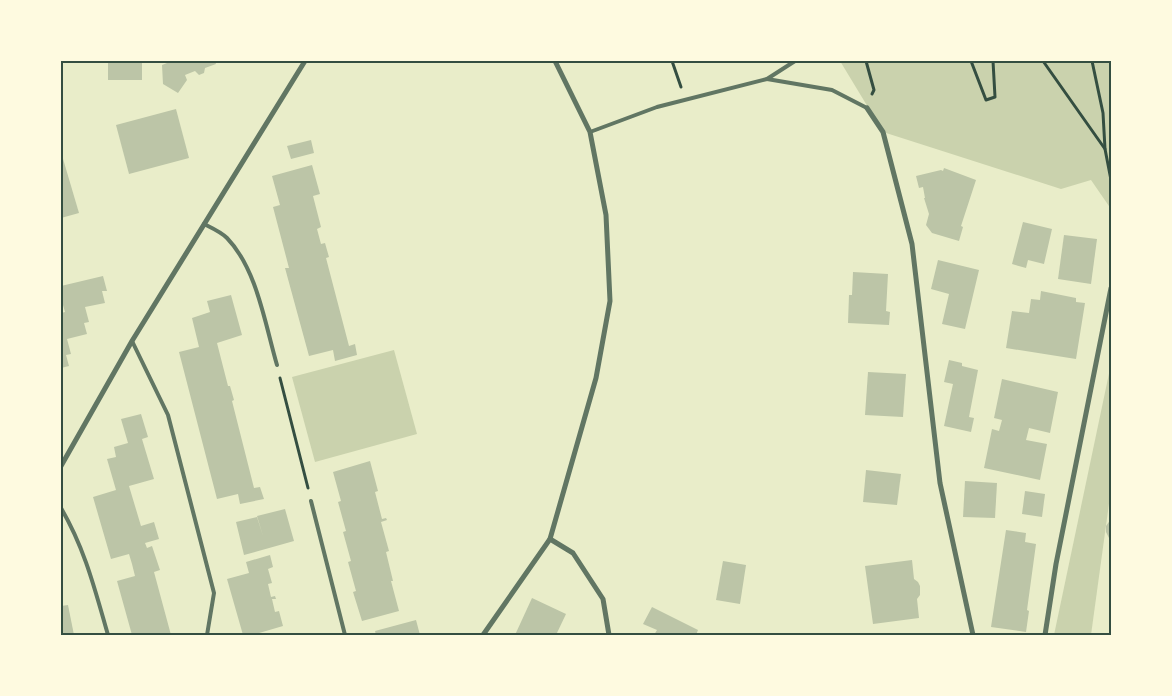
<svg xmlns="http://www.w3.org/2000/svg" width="1172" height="696" font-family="Raleway,sans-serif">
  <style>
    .green { fill: #cad2ad }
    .building { fill: #bcc5a7 }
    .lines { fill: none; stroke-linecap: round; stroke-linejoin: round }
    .path { stroke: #344e41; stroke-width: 3 }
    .service { stroke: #617663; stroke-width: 4 }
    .minor { stroke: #617663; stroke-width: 5 }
    .neatline { fill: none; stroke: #344e41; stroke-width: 2 }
  </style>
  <rect width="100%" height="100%" fill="#e9edc9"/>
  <g class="green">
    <path d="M 840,61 L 1111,61 L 1111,209 L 1091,180 L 1061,189 L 883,132 Z"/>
    <path d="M 394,350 L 417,434 L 315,462 L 292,377 Z"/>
    <path d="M 1111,364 L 1111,489 L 1091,635 L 1054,635 Z"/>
  </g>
  <g class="building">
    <rect x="108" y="61" width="34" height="19"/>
    <path d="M 172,61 L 215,61 L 216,64 L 205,68 L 204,73 L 199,75 L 195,71 L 185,75 L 187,80 L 178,93 L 163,84 L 162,65 Z"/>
    <path d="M 176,109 L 189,158 L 129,174 L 116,125 Z"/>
    <path d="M 311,140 L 314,153 L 291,159 L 287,146 Z"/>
    <path d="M 61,152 L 79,213 L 61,218 Z"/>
    <path d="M 312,165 L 320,194 L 313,196 L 321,227 L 317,229 L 321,244 L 325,243 L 329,257 L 326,258 L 349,346 L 355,344 L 357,355 L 335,361 L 333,350 L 309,356 L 285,268 L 289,268 L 273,207 L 280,205 L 272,176 Z"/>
    <path d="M 944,168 L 976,180 L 961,226 L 963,227 L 959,241 L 932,233 L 926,225 L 929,214 L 924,198 L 925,198 L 923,187 L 919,188 L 916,176 L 941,170 L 943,171 Z"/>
    <path d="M 1023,222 L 1052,229 L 1044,264 L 1028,260 L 1026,268 L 1012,264 Z"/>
    <path d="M 1064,235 L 1097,239 L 1091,284 L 1058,279 Z"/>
    <path d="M 938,260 L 979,270 L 965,329 L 942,324 L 949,294 L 931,289 Z"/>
    <path d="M 853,272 L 888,274 L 886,311 L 890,312 L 889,325 L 848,323 L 849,295 L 852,295 Z"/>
    <path d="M 103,276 L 107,291 L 102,291 L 105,303 L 85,307 L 89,322 L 84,323 L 87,334 L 67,339 L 71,354 L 66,355 L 69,366 L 61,368 L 61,313 L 65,312 L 61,298 L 61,286 Z"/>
    <path d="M 1041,291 L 1076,298 L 1076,302 L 1085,303 L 1076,359 L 1006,348 L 1012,311 L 1029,313 L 1031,299 L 1040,300 Z"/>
    <path d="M 231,295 L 242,335 L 217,343 L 228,386 L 230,386 L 234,400 L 232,401 L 254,488 L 260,487 L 264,499 L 240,504 L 238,494 L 217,499 L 179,352 L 199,347 L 192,318 L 210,312 L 207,301 Z"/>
    <path d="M 949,360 L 962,363 L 962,366 L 978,370 L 969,417 L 974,418 L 971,432 L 944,426 L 953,384 L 944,382 Z"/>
    <path d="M 868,372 L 906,374 L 903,417 L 865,415 Z"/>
    <path d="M 1002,379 L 1058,392 L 1050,433 L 1029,428 L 1026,440 L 1047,444 L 1040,480 L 984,468 L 992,429 L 999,431 L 1002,420 L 994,418 Z"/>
    <path d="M 141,414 L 148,437 L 142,439 L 154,479 L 129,486 L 141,526 L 154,522 L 159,539 L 145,543 L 147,548 L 152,546 L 160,570 L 154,572 L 171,635 L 132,635 L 117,581 L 135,576 L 132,564 L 129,554 L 111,559 L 93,497 L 116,490 L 107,459 L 116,457 L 114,447 L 128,443 L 121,419 Z"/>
    <path d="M 370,461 L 378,491 L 375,492 L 382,519 L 386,518 L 387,520 L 381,522 L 389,551 L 386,552 L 393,581 L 391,581 L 399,611 L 362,621 L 353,592 L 356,591 L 348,562 L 351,561 L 343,532 L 346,531 L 338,502 L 341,501 L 333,472 Z"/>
    <path d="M 866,470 L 901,474 L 897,505 L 863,502 Z"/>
    <path d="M 965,481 L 997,483 L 995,518 L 963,517 Z"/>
    <path d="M 1025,491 L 1045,494 L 1042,517 L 1022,514 Z"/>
    <path d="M 285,509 L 294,541 L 244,555 L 236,522 L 257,517 L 263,536 L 257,516 Z"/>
    <path d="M 1111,519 L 1111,542 L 1106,532 L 1106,526 Z"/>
    <path d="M 1006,530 L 1026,533 L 1025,542 L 1036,544 L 1027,610 L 1029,611 L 1026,632 L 991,627 Z"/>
    <path d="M 270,555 L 273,567 L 268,569 L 272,583 L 268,584 L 271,597 L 275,596 L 276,599 L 272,599 L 275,612 L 279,611 L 283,626 L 252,635 L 243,635 L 227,579 L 249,573 L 246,562 Z"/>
    <path d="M 912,560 L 914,579 L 918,582 L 920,586 L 920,595 L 917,599 L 919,618 L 873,624 L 865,566 Z"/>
    <path d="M 723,561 L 746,565 L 740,604 L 716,600 Z"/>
    <path d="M 532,598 L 566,614 L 556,635 L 515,635 Z"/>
    <path d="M 68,605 L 74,635 L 61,635 L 61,606 Z"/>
    <path d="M 652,607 L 698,630 L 696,635 L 654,635 L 657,630 L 643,624 Z"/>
    <path d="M 416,620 L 420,635 L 376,635 L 375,631 Z"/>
  </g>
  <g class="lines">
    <g class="path">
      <path d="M 672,61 L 681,87"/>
      <path d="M 866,61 L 874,90 L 872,94"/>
      <path d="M 971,61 L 986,100 L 995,97 L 993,61"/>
      <path d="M 1043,61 L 1105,149 L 1111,180"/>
      <path d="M 1092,61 L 1103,113 L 1105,149"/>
      <path d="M 280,378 L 308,488"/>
    </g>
    <g class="service">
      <path d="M 767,79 L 832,90 L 867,108"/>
      <path d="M 590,132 L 657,107 L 767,79 L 795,61"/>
      <path d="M 204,224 C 212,228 221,232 227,238 C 257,269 265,324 277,365"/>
      <path d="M 132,341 L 168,415 L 214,593 L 207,635"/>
      <path d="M 311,501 L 345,635"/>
      <path d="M 61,508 C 85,549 95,590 108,635"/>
    </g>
    <g class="minor">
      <path d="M 867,108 L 883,132 L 912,244 L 940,483 L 973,635"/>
      <path d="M 61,466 L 132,341 L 305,61"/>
      <path d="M 550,539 L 573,553 L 603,599 L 609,635"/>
      <path d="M 483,635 L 550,539 L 596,378 L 610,301 L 606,215 L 590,132 L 555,61"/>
      <path d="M 1045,635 L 1056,564 L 1111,288"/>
    </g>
  </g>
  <rect width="1172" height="696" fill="none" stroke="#fefae0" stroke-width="125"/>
  <rect x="62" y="62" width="1048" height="572" class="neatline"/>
</svg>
